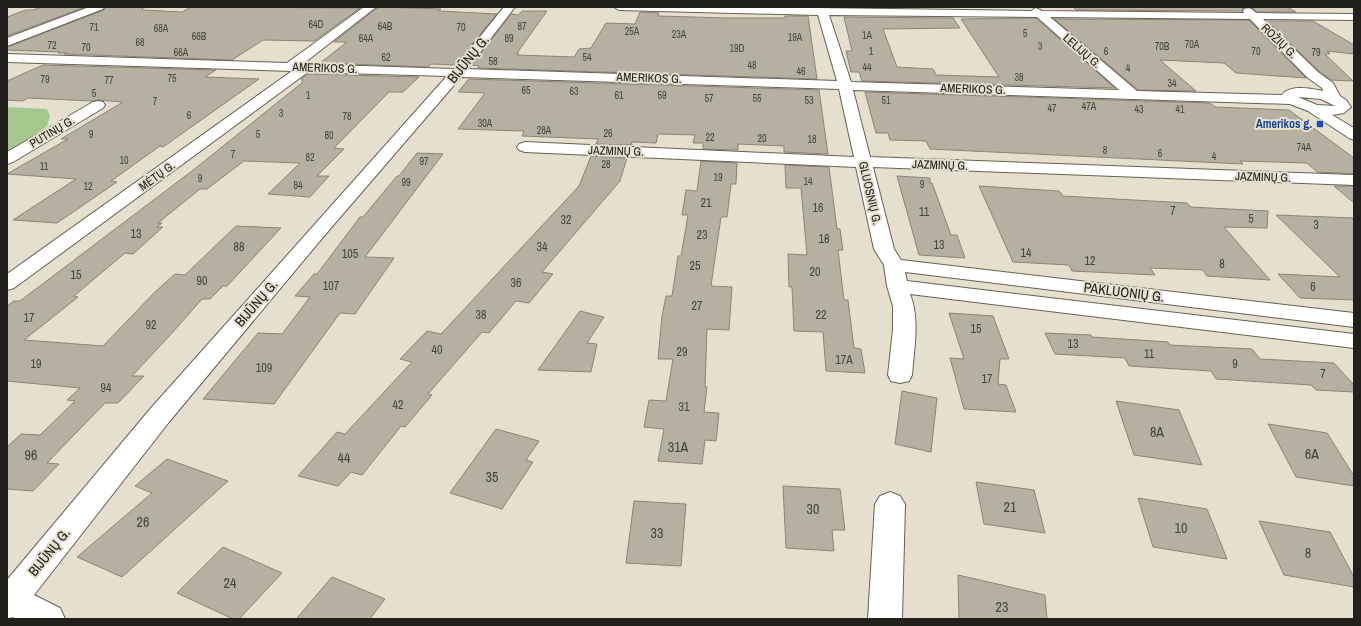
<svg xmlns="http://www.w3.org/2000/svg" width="1361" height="626" font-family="'Archivo Narrow',sans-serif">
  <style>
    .green { fill: #a2c88e }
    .building { fill: #b5b0a0; stroke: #8a8475 }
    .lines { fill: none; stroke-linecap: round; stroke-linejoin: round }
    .minor-casing { stroke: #666152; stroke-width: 2 }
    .minor { fill: #fff; fill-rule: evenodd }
    .transit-dot { fill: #1a4fb4; stroke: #e5e0ce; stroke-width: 1.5 }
    .labels { text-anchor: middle; stroke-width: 4; stroke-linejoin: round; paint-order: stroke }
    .far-number-label { font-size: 10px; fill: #47443c }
    .far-street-label { font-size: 12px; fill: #22201a; stroke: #e5e0ce }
    .far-transit-label { font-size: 12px; font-weight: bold; fill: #164399; stroke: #e5e0ce; text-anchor: end }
    .number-label { font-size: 12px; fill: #47443c }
    .street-label { font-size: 14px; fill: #22201a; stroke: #e5e0ce }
    .near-number-label { font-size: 14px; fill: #47443c }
  </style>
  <rect width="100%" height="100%" fill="#e5e0ce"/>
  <path class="green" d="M 7,107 L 47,109 L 50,116 L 47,126 L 28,140 L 7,151 Z"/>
  <g class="building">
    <path d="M 42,7 L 85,7 L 7,36 L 7,17 L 26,10 L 33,10 Z"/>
    <path d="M 105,7 L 142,7 L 143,10 L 182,12 L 191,7 L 360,8 L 314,41 L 263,40 L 232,60 L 64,54 L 67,53 L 58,53 L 60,52 L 7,50 L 7,47 L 104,10 Z"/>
    <path d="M 382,7 L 441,9 L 439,11 L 497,14 L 455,65 L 431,64 L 428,67 L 320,63 L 347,42 L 334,42 L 377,8 Z"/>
    <path d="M 1073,7 L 1246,7 L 1243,8 L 1242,11 L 1076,10 Z"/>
    <path d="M 1250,7 L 1287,7 L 1296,12 L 1257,12 Z"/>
    <path d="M 522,11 L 547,11 L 517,53 L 519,53 L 517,55 L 574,57 L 579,49 L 591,48 L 606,23 L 635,24 L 640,12 L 659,13 L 658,16 L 727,18 L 785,18 L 785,16 L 808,16 L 817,79 L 478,68 L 479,66 L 472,65 L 511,14 L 518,15 Z"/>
    <path d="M 844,17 L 953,18 L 960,28 L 883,29 L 897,67 L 933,69 L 936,75 L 999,77 L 961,19 L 1036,18 L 1115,88 L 862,81 L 859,72 L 851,72 L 846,51 L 852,51 Z"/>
    <path d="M 1054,19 L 1249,20 L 1306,78 L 1236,73 L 1224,63 L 1160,60 L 1196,91 L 1138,90 Z"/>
    <path d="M 1267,21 L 1313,21 L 1354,45 L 1354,54 L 1327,51 L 1330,54 L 1325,54 L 1353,81 L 1331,80 L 1319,71 Z"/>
    <path d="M 43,65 L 216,70 L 205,77 L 259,79 L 163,147 L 160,146 L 111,181 L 117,182 L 57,223 L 13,220 L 76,179 L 7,174 L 68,139 L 61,139 L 123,102 L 98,100 L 92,101 L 28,98 L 23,101 L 7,100 L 7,81 Z"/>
    <path d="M 308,74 L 419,77 L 403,92 L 389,92 L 334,148 L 344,149 L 317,176 L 329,176 L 310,197 L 268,194 L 300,163 L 244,161 L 207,189 L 200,189 L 158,223 L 162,223 L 157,227 L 163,227 L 133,254 L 125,253 L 74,296 L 78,297 L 24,340 L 103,346 L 154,293 L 175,274 L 185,275 L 236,226 L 281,228 L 227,286 L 223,286 L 210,299 L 202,299 L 172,333 L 132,376 L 144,376 L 118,403 L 105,403 L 47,463 L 59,464 L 33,491 L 7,489 L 7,447 L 21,434 L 40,435 L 75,401 L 67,400 L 80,388 L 7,381 L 7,306 L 14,301 L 20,301 L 192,171 L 303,82 L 301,79 Z"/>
    <path d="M 469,79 L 819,90 L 828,154 L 784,152 L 784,146 L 738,144 L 738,150 L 703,149 L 703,143 L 693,143 L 695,135 L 658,134 L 656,143 L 632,142 L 631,145 L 596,144 L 598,139 L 522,136 L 524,131 L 458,129 L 485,93 L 458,92 Z"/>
    <path d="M 865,92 L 1210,103 L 1215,107 L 1289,110 L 1354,158 L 1354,174 L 1317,172 L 1307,163 L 1240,161 L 1243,164 L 930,149 L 926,141 L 890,140 L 888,133 L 876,133 Z"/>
    <path d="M 417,153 L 443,154 L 365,257 L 394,258 L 355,314 L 340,313 L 274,404 L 203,399 L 258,333 L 282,334 L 310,297 L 295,296 L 314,274 L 317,274 L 360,217 L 363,217 L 397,176 L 399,176 Z"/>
    <path d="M 591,156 L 627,158 L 620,181 L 542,272 L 553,274 L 529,303 L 516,301 L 489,333 L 482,332 L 428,394 L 432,395 L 405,427 L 401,426 L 362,475 L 351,472 L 338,486 L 298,476 L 337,432 L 345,434 L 412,362 L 400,359 L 427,331 L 441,334 L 579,186 Z"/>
    <path d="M 701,161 L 737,163 L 736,184 L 731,184 L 727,217 L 721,217 L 711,286 L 732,287 L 729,330 L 707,329 L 705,387 L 707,387 L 704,412 L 719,413 L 716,441 L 705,440 L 702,464 L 658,461 L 664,429 L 644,427 L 649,400 L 666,401 L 673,359 L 658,359 L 662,316 L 666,296 L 672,296 L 678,256 L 681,256 L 688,215 L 682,215 L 686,190 L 697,191 Z"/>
    <path d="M 785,165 L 829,167 L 837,229 L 840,229 L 843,250 L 838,250 L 844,300 L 848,300 L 854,348 L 861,349 L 865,373 L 826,371 L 823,332 L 794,331 L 792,287 L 789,287 L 788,254 L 807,255 L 801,188 L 786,188 Z"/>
    <path d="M 897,176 L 930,178 L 930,183 L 932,183 L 951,235 L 957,235 L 965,258 L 919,255 Z"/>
    <path d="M 979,186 L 1059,191 L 1063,196 L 1187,203 L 1191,207 L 1268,211 L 1267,228 L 1224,227 L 1270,280 L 1207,276 L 1203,270 L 1150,268 L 1155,275 L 1072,271 L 1069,265 L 1013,262 Z"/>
    <path d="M 1334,186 L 1354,186 L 1354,203 Z"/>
    <path d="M 1276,215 L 1354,218 L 1354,300 L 1300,298 L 1278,274 L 1340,277 Z"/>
    <path d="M 580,311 L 604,317 L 587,343 L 597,344 L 591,372 L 538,370 Z"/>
    <path d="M 949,313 L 993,316 L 1009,359 L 1000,359 L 998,384 L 1006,385 L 1016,412 L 964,409 L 950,358 L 964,359 Z"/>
    <path d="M 1045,333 L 1091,335 L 1092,337 L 1168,342 L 1170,345 L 1252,349 L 1260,359 L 1334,363 L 1354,385 L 1354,392 L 1316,390 L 1311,385 L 1216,379 L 1211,371 L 1129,366 L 1125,358 L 1055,354 Z"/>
    <path d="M 902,391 L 937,398 L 931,452 L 895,444 Z"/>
    <path d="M 1116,401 L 1179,410 L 1202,465 L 1134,455 Z"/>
    <path d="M 1268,424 L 1327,433 L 1354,476 L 1354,486 L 1296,477 Z"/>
    <path d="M 496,429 L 539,441 L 526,460 L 533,462 L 502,509 L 450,493 Z"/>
    <path d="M 167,459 L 228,481 L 122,577 L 77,557 L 152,493 L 135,486 Z"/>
    <path d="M 976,482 L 1034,490 L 1045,533 L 984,524 Z"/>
    <path d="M 783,486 L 840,489 L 845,530 L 832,530 L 834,551 L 786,548 Z"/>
    <path d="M 1138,498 L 1207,509 L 1227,559 L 1153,547 Z"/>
    <path d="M 634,501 L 686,504 L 681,566 L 626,563 Z"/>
    <path d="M 1259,521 L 1330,532 L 1354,577 L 1354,587 L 1284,575 Z"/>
    <path d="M 223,547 L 282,573 L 239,619 L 233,619 L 177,593 Z"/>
    <path d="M 958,575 L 1045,595 L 1047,619 L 959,619 Z"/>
    <path d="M 332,577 L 385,599 L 370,619 L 296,619 Z"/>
  </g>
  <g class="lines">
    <defs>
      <g id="minor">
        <path d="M 89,7 L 104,7 L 103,9 L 7,46 L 7,38 Z"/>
        <path d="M 364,7 L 376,7 L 303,64 L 454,69 L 504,7 L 515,7 L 467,69 L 837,81 L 818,15 L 619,10 L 614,7 L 750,7 L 1031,11 L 1036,8 L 1042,11 L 1244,13 L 1243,11 L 1244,9 C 1250,7 1252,9 1256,13 L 1354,14 L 1354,20 L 1263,19 L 1318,72 L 1333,83 L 1340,96 L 1346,100 L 1351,107 L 1344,113 L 1332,115 L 1354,128 L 1354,140 L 1349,138 L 1308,111 L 1290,104 L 853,90 L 870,157 L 1354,175 L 1354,185 L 873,167 L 894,249 L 901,260 L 1354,313 L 1354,327 L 905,272 L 907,281 L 1354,334 L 1354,348 L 910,294 C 920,319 914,349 912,375 L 909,381 L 900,383 L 891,381 L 888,375 L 893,329 L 893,306 L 887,286 L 884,265 L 874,249 L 856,167 L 525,152 L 519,150 L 517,147 L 519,144 L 525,142 L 854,157 L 839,89 L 461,77 L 324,236 L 169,422 L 34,595 L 60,608 L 65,619 L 16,619 L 13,617 L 7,619 L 7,580 L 151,408 L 447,76 L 308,72 L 14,288 L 7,290 L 7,274 L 292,71 L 7,62 L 7,54 L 287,63 ZM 829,15 L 1037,17 L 1119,90 L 851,82 ZM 1050,17 L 1250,19 L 1308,78 L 1322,88 L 1323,91 C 1312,89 1290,84 1282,95 L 1137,91 ZM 1298,97 L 1321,99 L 1335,106 L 1317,105 Z"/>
        <path d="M 98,101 L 103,102 L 105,105 L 103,108 L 13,162 L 7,164 L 7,152 L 93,102 Z"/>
        <path d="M 890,492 L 900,496 L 905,504 L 902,619 L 868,619 L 875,504 L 880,496 Z"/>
      </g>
    </defs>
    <use href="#minor" class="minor-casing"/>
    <use href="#minor" class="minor"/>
  </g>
  <rect class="transit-dot" x="1316" y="120" width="8" height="8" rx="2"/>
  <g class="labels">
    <g class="far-number-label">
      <text x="316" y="28">64D</text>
      <text x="385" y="30">64B</text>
      <text x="522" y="30">87</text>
      <text x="94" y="31">71</text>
      <text x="461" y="31">70</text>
      <text x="161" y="32">68A</text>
      <text x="632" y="35">25A</text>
      <text x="1025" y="37">5</text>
      <text x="679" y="38">23A</text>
      <text x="867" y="39">1A</text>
      <text x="199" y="40">66B</text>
      <text x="795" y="41">19A</text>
      <text x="366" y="42">64A</text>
      <text x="509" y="42">89</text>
      <text x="140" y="46">68</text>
      <text x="1192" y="48">70A</text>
      <text x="52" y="49">72</text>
      <text x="1040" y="50">3</text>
      <text x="1162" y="50">70B</text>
      <text x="86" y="51">70</text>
      <text x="737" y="52">19D</text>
      <text x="871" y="55">1</text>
      <text x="1106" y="55">6</text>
      <text x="1256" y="55">70</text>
      <text x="181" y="56">66A</text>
      <text x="1316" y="56">79</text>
      <text x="386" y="61">62</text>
      <text x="587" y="61">54</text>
      <text x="493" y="65">58</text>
      <text x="752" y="69">48</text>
      <text x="867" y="71">44</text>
      <text x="1128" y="72">4</text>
      <text x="801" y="75">46</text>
      <text x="1019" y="81">38</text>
      <text x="172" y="82">75</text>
      <text x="45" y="83">79</text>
      <text x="109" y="84">77</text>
      <text x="1172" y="87">34</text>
      <text x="526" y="94">65</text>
      <text x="574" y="95">63</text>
      <text x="94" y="97">5</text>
      <text x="308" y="99">1</text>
      <text x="619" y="99">61</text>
      <text x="662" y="99">59</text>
      <text x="709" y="102">57</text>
      <text x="757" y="102">55</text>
      <text x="809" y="104">53</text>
      <text x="886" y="104">51</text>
      <text x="155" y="105">7</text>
      <text x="1089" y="110">47A</text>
      <text x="1052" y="112">47</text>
      <text x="1139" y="113">43</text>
      <text x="1180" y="113">41</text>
      <text x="281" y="117">3</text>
      <text x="189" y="119">6</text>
      <text x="347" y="120">78</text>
      <text x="485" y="127">30A</text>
      <text x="544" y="134">28A</text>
      <text x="608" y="137">26</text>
      <text x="91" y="138">9</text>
      <text x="258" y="138">5</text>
      <text x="329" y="139">80</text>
      <text x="710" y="141">22</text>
      <text x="762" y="142">20</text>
      <text x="812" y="143">18</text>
      <text x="1304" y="151">74A</text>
      <text x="1105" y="154">8</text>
      <text x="1160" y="157">6</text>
      <text x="233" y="158">7</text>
      <text x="1214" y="160">4</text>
      <text x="310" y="161">82</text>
      <text x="124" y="164">10</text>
      <text x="424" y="165">97</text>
      <text x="606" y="168">28</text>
      <text x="44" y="170">11</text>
      <text x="718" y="181">19</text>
      <text x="200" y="182">9</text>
      <text x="808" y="185">14</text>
      <text x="406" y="186">99</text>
      <text x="922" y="188">9</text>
      <text x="298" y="189">84</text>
      <text x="88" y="190">12</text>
    </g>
    <g class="far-street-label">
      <text transform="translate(1279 41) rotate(44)" y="4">ROŽIŲ G.</text>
      <text transform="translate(1082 51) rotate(41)" y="4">LELIJŲ G.</text>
      <text transform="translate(325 68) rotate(2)" y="4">AMERIKOS G.</text>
      <text transform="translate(649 78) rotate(2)" y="4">AMERIKOS G.</text>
      <text transform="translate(973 89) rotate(2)" y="4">AMERIKOS G.</text>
      <text transform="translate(52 132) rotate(-31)" y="4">PUTINŲ G.</text>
      <text transform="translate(616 151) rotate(2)" y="4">JAZMINŲ G.</text>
      <text transform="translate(940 165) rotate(2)" y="4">JAZMINŲ G.</text>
      <text transform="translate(157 176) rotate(-36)" y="4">MĖTŲ G.</text>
      <text transform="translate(1263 177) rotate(2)" y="4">JAZMINŲ G.</text>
      <text transform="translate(870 193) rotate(77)" y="4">GLUOSNIŲ G.</text>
    </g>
    <g class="far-transit-label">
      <text x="1312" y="128">Amerikos g.</text>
    </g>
    <g class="number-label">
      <text x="706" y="207">21</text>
      <text x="818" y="212">16</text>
      <text x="1173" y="215">7</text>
      <text x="924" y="216">11</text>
      <text x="1251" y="223">5</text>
      <text x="566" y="224">32</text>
      <text x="1316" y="229">3</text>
      <text x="136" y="238">13</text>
      <text x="702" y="239">23</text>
      <text x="824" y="243">18</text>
      <text x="939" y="249">13</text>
      <text x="239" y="251">88</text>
      <text x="542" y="251">34</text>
      <text x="1026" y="257">14</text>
      <text x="350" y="258">105</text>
      <text x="1090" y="265">12</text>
      <text x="1222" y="268">8</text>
      <text x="695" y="270">25</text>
      <text x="815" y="276">20</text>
      <text x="76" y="279">15</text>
      <text x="202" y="285">90</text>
      <text x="516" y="287">36</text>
      <text x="331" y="290">107</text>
      <text x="1313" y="291">6</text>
      <text x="697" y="310">27</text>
      <text x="481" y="319">38</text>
      <text x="821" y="319">22</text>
      <text x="29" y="322">17</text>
      <text x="151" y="329">92</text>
      <text x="976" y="333">15</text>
      <text x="1073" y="348">13</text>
      <text x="437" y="354">40</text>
      <text x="682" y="356">29</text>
      <text x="1149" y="358">11</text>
      <text x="844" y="364">17A</text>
      <text x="36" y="368">19</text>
      <text x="1235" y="368">9</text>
      <text x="264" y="372">109</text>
      <text x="1323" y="378">7</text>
      <text x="987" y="383">17</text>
      <text x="106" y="392">94</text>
      <text x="398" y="409">42</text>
      <text x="684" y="411">31</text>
    </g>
    <g class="street-label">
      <text transform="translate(468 59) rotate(-51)" y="5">BIJŪNŲ G.</text>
      <text transform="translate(1124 292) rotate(7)" y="5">PAKLUONIŲ G.</text>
      <text transform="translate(256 303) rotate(-49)" y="5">BIJŪNŲ G.</text>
      <text transform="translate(49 552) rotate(-51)" y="5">BIJŪNŲ G.</text>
    </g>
    <g class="near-number-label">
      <text x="1157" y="437">8A</text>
      <text x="678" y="452">31A</text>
      <text x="1312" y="459">6A</text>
      <text x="31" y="460">96</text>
      <text x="344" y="463">44</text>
      <text x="492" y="482">35</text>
      <text x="1010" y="512">21</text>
      <text x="813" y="514">30</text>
      <text x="143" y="527">26</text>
      <text x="1181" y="533">10</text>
      <text x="657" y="538">33</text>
      <text x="1308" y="558">8</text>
      <text x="230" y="588">24</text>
      <text x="1002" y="612">23</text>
    </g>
  </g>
  <rect width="1361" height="626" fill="none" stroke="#22201a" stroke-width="16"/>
</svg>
